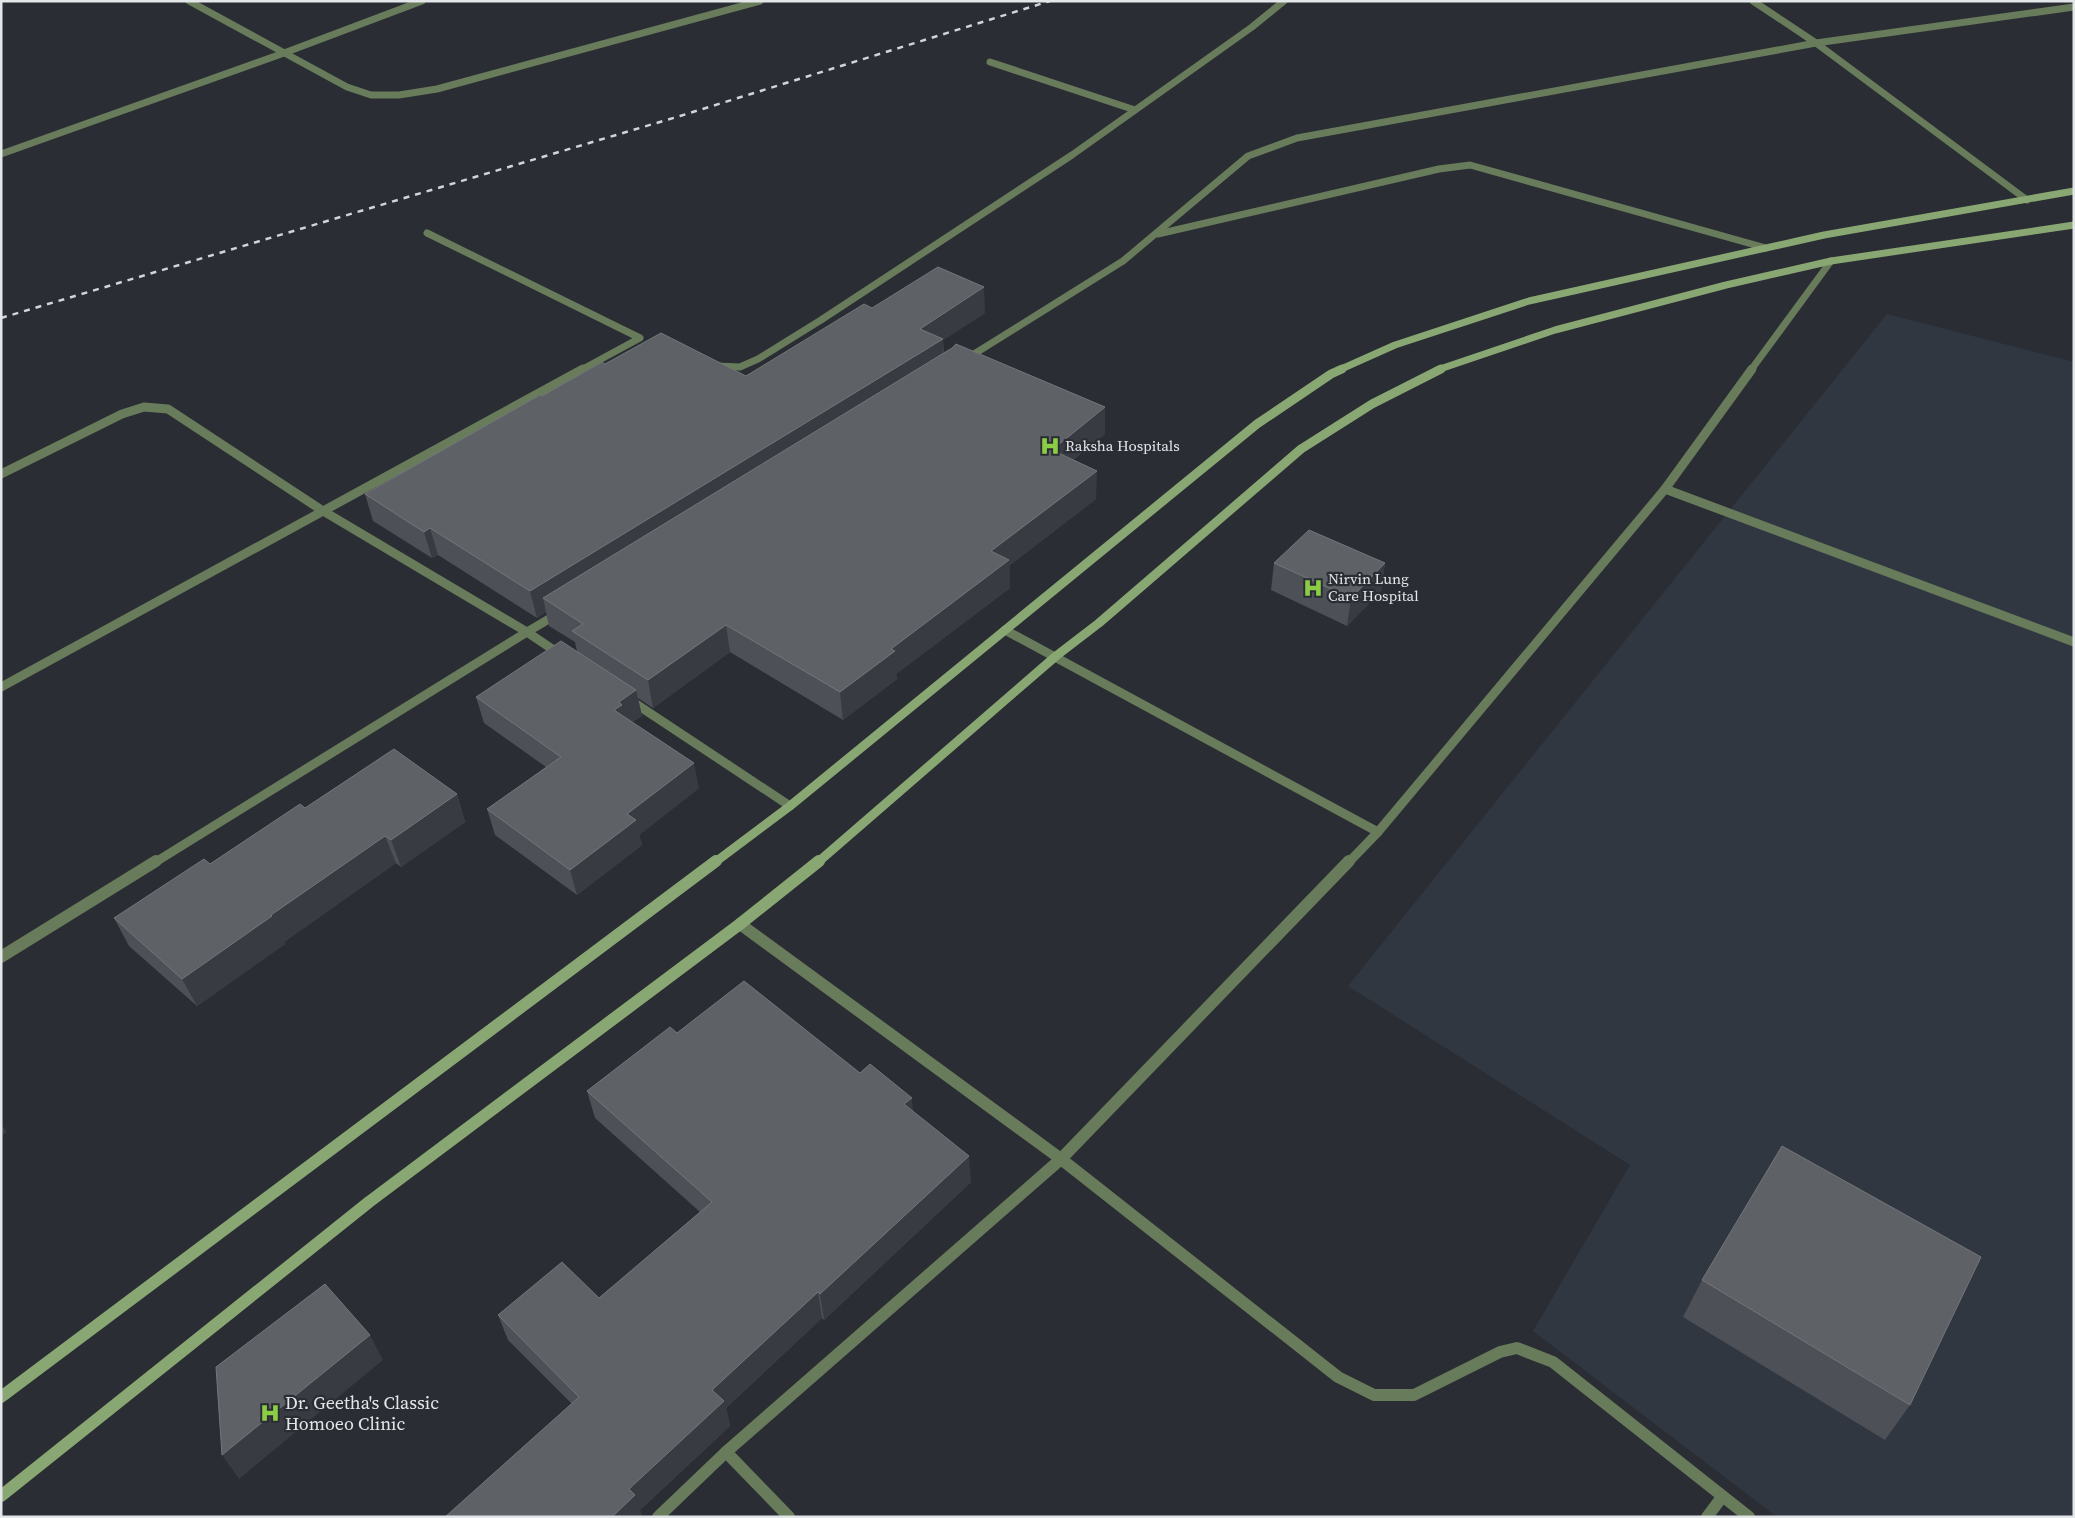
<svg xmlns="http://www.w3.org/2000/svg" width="2075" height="1518" font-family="'Source Serif 4',serif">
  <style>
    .built { fill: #313741 }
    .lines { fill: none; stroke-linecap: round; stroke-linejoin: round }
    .service { stroke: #687b5a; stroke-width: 9 }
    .minor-far2 { stroke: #687b5a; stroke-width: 7 }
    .minor-far1 { stroke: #687b5a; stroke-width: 9 }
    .minor { stroke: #687b5a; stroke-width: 12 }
    .secondary-far2 { stroke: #89a772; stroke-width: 7 }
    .secondary-far1 { stroke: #89a772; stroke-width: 9 }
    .secondary { stroke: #89a772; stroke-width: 12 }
    .rail { stroke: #d1d4d8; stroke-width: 2.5; stroke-dasharray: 6 6; stroke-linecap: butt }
    .wall { fill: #4d5056 }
    .shaded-wall { fill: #383b41 }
    .building { fill: #5e6166; stroke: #73767b }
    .labels { text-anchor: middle; stroke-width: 4.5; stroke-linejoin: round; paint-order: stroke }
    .poi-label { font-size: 15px; fill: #e4e7ea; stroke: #2a2d33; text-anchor: start }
    .near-poi-label { font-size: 18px; fill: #e4e7ea; stroke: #2a2d33; text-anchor: start }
  </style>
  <rect width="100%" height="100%" fill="#2a2d33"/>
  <path class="built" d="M 1887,314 L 2074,362 L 2074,1517 L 1777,1517 L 1533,1331 L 1630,1165 L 1348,986 Z"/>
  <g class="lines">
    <path class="service" d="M 1665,489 L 2074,642"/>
    <g class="minor-far2">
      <path d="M 189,1 L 347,87 L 371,95 L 399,95 L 437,89 L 760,1"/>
      <path d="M 1753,1 L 1816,43 L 2074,7"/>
      <path d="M 990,62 L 1135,110"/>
      <path d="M 1,154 L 284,53 L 422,1"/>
      <path d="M 427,233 L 640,338 L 581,370"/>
      <path d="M 1158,234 L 1439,169 L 1470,165 L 1766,248"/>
      <path d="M 966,359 L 1123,261 L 1248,156 L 1297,138 L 1816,43 L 2027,200"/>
      <path d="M 716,366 L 740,367 L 758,359 L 821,320 L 1072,155 L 1252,27 L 1284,1"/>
      <path d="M 1751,370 L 1831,261"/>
    </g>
    <g class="minor-far1">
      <path d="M 1,474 L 122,414 L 144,407 L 168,409 L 323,511 L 527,632 L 154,863"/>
      <path d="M 559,613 L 527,632 L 561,655"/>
      <path d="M 1005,630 L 1378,832"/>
      <path d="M 1,687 L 583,369"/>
      <path d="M 630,700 L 790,806"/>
      <path d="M 1348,863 L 1378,832 L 1665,489 L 1752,369"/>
    </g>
    <g class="minor">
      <path d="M 740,924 L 1061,1159 L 1338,1377 L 1374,1395 L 1414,1395 L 1500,1352 L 1517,1348 L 1553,1362 L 1749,1517"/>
      <path d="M 1,957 L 156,861"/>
      <path d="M 726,1452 L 789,1517"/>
      <path d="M 658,1517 L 726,1452 L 1061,1159 L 1349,861"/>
      <path d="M 1707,1517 L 1722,1497"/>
    </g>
    <g class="secondary-far2">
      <path d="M 1339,370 L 1395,345 L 1529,301 L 1824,235 L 2074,191"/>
      <path d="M 1437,370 L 1555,330 L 1726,285 L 1831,261 L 2074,225"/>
    </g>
    <g class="secondary-far1">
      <path d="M 714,863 L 790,806 L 1257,424 L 1331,374 L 1342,369"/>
      <path d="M 817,863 L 1056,656 L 1099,623 L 1301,449 L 1372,404 L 1441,369"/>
    </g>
    <g class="secondary">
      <path d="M 1,1397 L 716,861"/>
      <path d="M 1,1496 L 369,1202 L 740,924 L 819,861"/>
    </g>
    <path class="rail" d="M 1,318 L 680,116 L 1050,1"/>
  </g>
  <g class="wall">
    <path d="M 872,308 L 985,313 L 943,340 L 944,353 L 1105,407 L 1105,434 L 1073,460 L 1096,499 L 1010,565 L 1010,588 L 896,674 L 897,679 L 843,720 L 730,652 L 653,708 L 638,698 L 642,716 L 632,722 L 699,788 L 639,835 L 642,845 L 577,895 L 495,835 L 487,809 L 546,767 L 484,723 L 476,697 L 577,651 L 575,642 L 549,626 L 546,612 L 537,618 L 438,555 L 432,558 L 373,521 L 365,494 L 542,396 L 605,364 L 746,376 Z"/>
    <path d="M 1274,563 L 1385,563 L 1381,591 L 1347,626 L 1271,590 Z"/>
    <path d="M 457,794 L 465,822 L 401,867 L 396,863 L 284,942 L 285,944 L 197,1006 L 129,946 L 114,918 L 210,864 L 305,808 Z"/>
    <path d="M 677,1033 L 860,1073 L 913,1111 L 971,1182 L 824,1320 L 822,1318 L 726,1408 L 730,1426 L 640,1510 L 572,1404 L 508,1340 L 498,1315 L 599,1298 L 700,1212 L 595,1118 L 587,1091 Z"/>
    <path d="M 1702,1280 L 1910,1405 L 1885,1440 L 1683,1317 Z"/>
  </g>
  <g class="shaded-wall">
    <path d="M 984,287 L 985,313 L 943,340 L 944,365 L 543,598 L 546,612 L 537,618 L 530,591 L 920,329 Z"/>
    <path d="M 1105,407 L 1105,434 L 1051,477 L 1052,450 Z"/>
    <path d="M 1097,471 L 1096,499 L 1010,565 L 1010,588 L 896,674 L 897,679 L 843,720 L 840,692 L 891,649 L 991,551 Z"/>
    <path d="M 430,528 L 438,555 L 432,558 L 424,532 Z"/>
    <path d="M 1385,563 L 1381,591 L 1347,626 L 1351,598 Z"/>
    <path d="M 726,625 L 730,652 L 653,708 L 648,680 Z"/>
    <path d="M 636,690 L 642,716 L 627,726 L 614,710 L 619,702 Z"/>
    <path d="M 694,763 L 699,788 L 639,835 L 642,845 L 577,895 L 570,870 L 627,814 Z"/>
    <path d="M 457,794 L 465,822 L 401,867 L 391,840 Z"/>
    <path d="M 385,836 L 396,863 L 284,942 L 285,944 L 197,1006 L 182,979 L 271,915 Z"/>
    <path d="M 912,1098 L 914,1124 L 904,1104 Z"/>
    <path d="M 1,1124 L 7,1132 L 1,1136 Z"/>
    <path d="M 969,1156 L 971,1182 L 824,1320 L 820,1294 Z"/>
    <path d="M 818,1292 L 822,1318 L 726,1408 L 730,1426 L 640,1510 L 643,1517 L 612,1517 L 629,1489 L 712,1390 Z"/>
    <path d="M 370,1335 L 383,1360 L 239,1479 L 222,1455 Z"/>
  </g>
  <g class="building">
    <path d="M 938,267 L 984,287 L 920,329 L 943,339 L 530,591 L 430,528 L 424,532 L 365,494 L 540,395 L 542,396 L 602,362 L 605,364 L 661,333 L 746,376 L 864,304 L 872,308 Z"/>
    <path d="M 956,344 L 1105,407 L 1052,450 L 1097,471 L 991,551 L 1009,560 L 891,649 L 895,651 L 840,692 L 726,625 L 648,680 L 572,631 L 583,624 L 543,598 L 952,348 Z"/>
    <path d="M 1309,530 L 1385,563 L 1351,598 L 1274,563 Z"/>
    <path d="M 561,641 L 636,690 L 619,702 L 622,705 L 614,710 L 694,763 L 627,814 L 636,820 L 570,870 L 487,809 L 561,757 L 476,697 Z"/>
    <path d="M 394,749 L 457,794 L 391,840 L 385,836 L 271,915 L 272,916 L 182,979 L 114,918 L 204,859 L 210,864 L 300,804 L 305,808 Z"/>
    <path d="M 744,981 L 860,1073 L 870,1064 L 912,1098 L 904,1104 L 969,1156 L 820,1294 L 818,1292 L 712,1390 L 724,1401 L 629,1489 L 635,1495 L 612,1517 L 445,1517 L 579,1397 L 498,1315 L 562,1262 L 599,1298 L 712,1202 L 587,1091 L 670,1027 L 677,1033 Z"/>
    <path d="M 1782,1146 L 1981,1257 L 1910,1405 L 1702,1280 Z"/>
    <path d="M 325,1284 L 370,1335 L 222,1455 L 216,1367 Z"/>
  </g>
  <defs>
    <symbol id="hospital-bare" viewBox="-9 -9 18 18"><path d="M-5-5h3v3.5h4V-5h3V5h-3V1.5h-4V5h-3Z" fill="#8bce46" stroke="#2a2d33" stroke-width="2.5" paint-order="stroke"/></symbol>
  </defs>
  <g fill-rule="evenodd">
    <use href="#hospital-bare" x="1036" y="432" width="28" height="28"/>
    <use href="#hospital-bare" x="1299" y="574" width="28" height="28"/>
    <use href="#hospital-bare" x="256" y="1399" width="28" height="28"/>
  </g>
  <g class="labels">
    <g class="poi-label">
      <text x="1065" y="451">Raksha Hospitals</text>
      <text x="1328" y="584">Nirvin Lung<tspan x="1328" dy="17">Care Hospital</tspan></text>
    </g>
    <g class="near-poi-label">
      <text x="285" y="1409">Dr. Geetha's Classic<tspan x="285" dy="21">Homoeo Clinic</tspan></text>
    </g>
  </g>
  <rect width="2075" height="1518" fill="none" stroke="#e4e7ea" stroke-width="5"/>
</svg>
